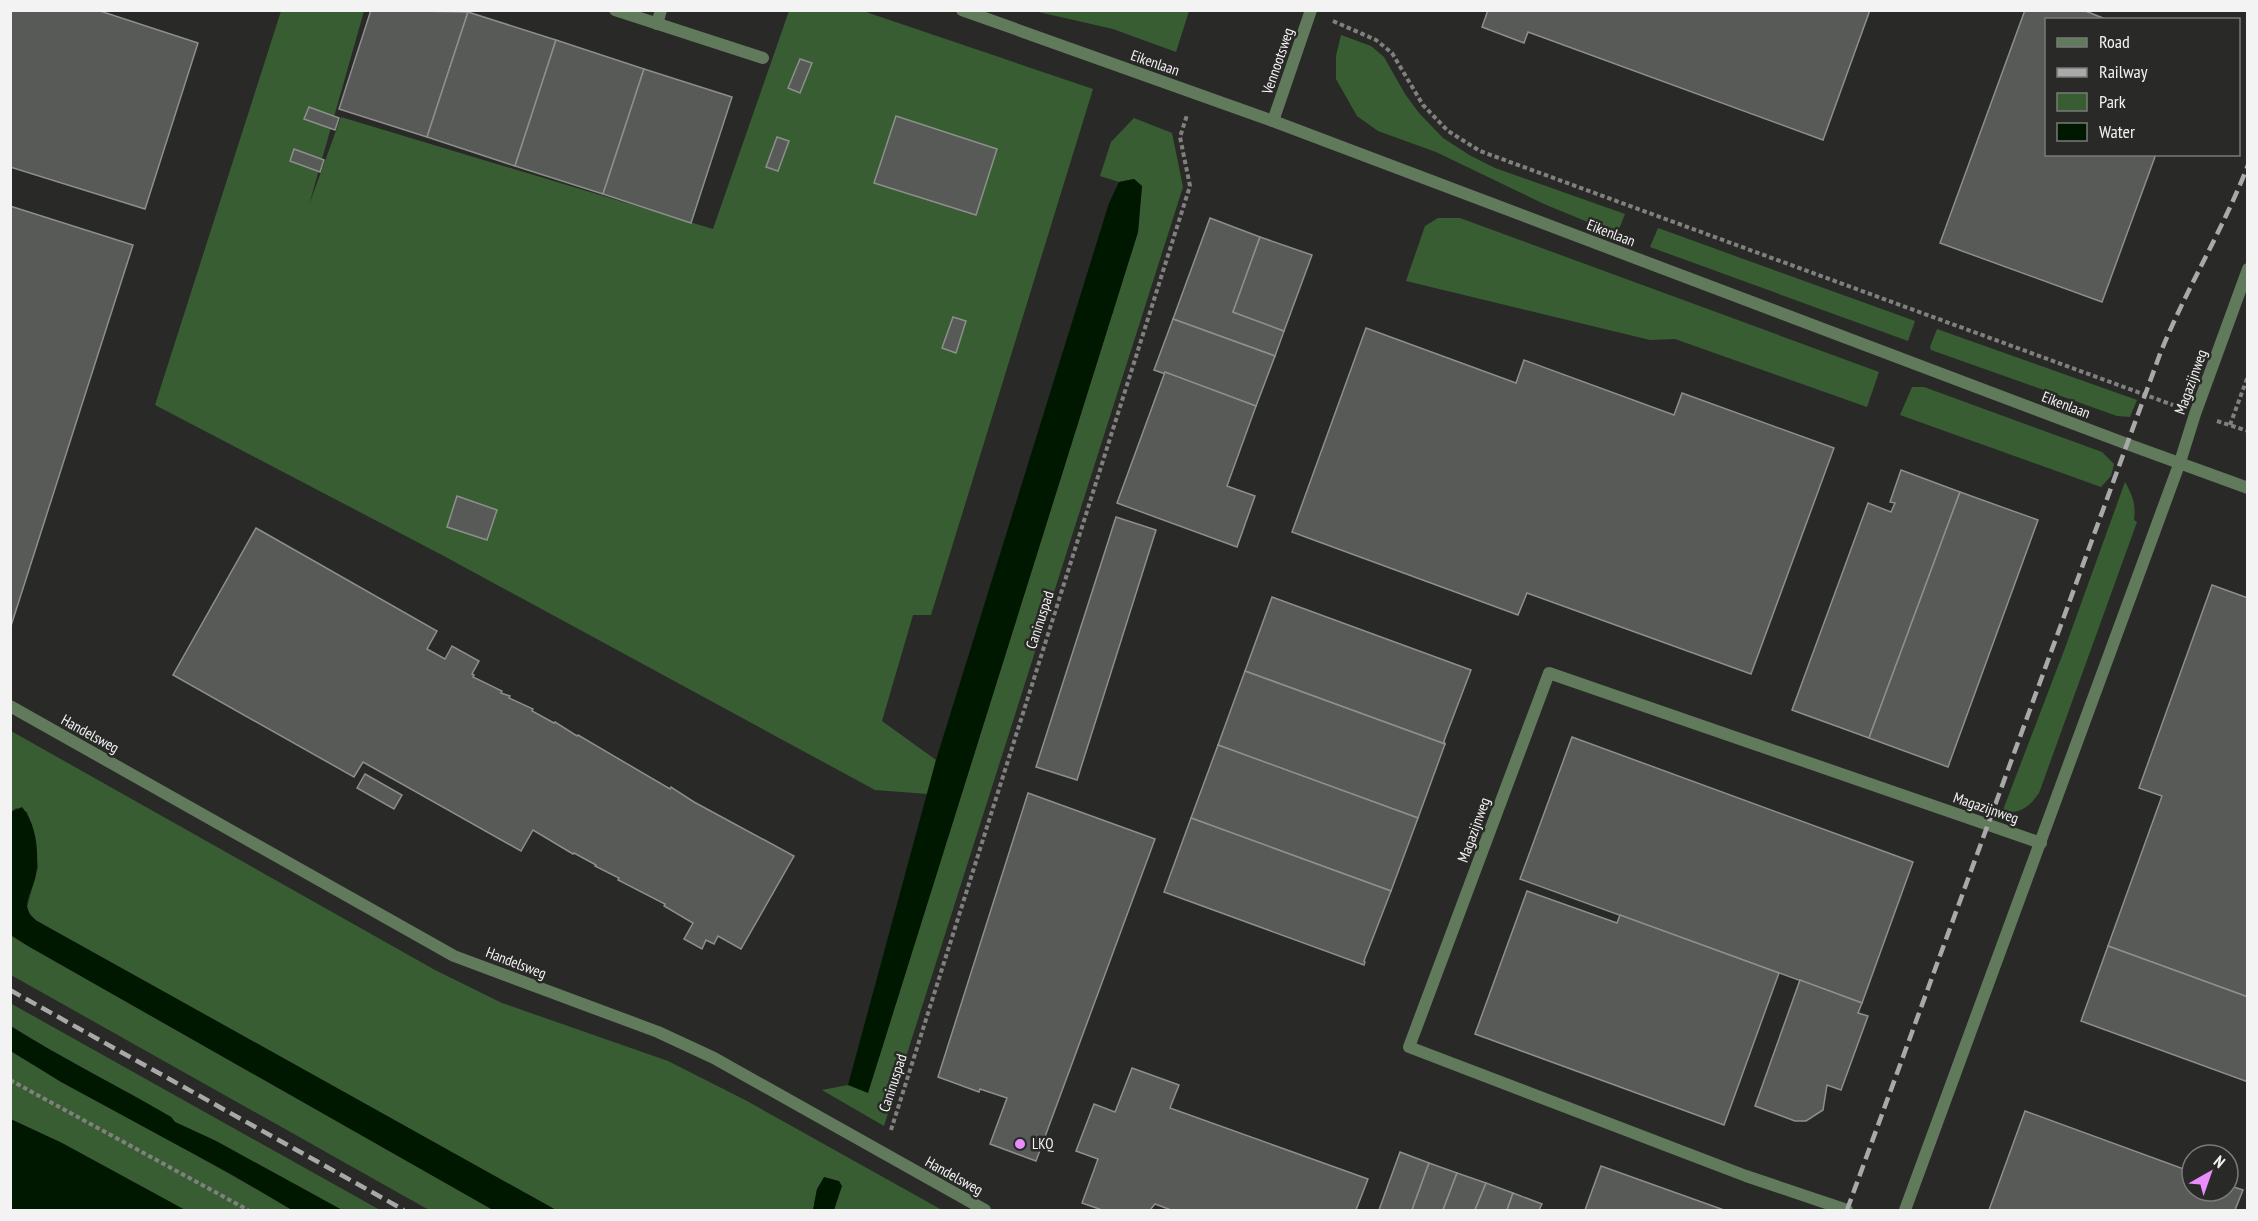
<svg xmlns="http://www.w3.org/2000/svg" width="2258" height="1221" font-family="'PT Sans Narrow',sans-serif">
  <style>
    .green { fill: #395d33 }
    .water { fill: #001800 }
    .building { fill: #585a58; stroke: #8d8f8c; stroke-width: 1.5 }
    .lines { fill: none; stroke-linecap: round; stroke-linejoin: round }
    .path { stroke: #80817f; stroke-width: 4; stroke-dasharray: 4.5 3; stroke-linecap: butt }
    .lane { stroke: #617a5c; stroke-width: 12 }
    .street { stroke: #617a5c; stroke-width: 12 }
    .rail { stroke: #a8a9a8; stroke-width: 4.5; stroke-dasharray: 12 6; stroke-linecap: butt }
    .poi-dot { fill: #ea8dfc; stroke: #292a28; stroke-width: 2 }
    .labels { text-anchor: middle; stroke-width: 5; stroke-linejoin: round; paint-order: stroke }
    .street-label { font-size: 15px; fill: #f2f3f2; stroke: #292a28 }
    .poi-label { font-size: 15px; fill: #f2f3f2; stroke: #292a28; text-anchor: start }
  </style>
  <rect width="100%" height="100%" fill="#292a28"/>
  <g class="green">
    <path d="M 281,11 L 364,11 L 309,205 L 341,117 L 713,229 L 789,11 L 863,11 L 1093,89 L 931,615 L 913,615 L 882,721 L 936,760 L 928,794 L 875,790 L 442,555 L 155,405 Z"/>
    <path d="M 1034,11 L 1189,10 L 1189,11 L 1176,52 L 1113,29 Z"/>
    <path d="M 1341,35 L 1371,46 L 1384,57 L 1405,94 L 1419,113 L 1443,138 L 1471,156 L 1495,168 L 1625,214 L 1617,234 L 1544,204 L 1436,152 L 1378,131 L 1357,116 L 1336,79 L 1336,56 Z"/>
    <path d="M 1134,118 L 1172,133 L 1183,187 L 884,1126 L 822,1090 L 848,1085 L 868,1092 L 1138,232 L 1142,186 L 1134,179 L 1119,182 L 1100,176 L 1111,142 Z"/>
    <path d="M 1438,218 L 1460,218 L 1879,372 L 1867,407 L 1675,339 L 1650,340 L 1406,281 L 1425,226 Z"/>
    <path d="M 1658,228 L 1915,321 L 1908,341 L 1650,247 Z"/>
    <path d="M 1937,329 L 2137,400 L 2130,417 L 2117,416 L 1931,350 L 1930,347 Z"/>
    <path d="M 1912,387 L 1924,387 L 2102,452 L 2114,464 L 2111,476 L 2101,487 L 1900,415 Z"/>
    <path d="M 2125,482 C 2133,496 2136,505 2134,520 L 2137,522 L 2039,793 C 2031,805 2019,816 2003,810 L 2065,648 Z"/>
    <path d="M 11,731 L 435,970 L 502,1003 L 668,1061 L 747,1101 L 942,1210 L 834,1210 L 836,1203 L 817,1189 L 813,1210 L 556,1210 L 37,921 L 30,915 L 27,907 L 38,867 L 34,834 L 27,812 L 16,808 L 11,812 Z"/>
    <path d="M 10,935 L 28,946 L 493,1210 L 429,1210 L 11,975 Z"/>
    <path d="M 10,1003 L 380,1210 L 342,1210 L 216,1141 L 175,1122 L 171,1117 C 118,1086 63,1059 11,1026 Z"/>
    <path d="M 10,1051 C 103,1107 200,1155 292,1210 L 185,1210 L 62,1143 L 11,1119 Z"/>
  </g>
  <g class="water">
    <path d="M 1134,179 L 1142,186 L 1138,232 L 868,1093 L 848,1085 L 936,760 L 1109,203 L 1119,182 Z"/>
    <path d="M 22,807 C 37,824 40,857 35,879 C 33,887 27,897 27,906 C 28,913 32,917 37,921 L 556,1210 L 493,1210 L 28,946 L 11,935 L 11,812 Z"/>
    <path d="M 10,1026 C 63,1059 118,1086 171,1117 L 175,1122 L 216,1141 L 342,1210 L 292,1210 L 231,1174 L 61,1082 L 11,1051 Z"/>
    <path d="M 10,1119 L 62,1143 L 185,1210 L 11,1210 Z"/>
    <path d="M 824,1177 L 839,1181 L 842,1186 L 834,1210 L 813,1210 L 817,1189 Z"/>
  </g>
  <g class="building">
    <path d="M 10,10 L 97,10 L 198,43 L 145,209 L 10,167 Z"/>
    <path d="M 371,10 L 468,12 L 427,137 L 339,109 Z"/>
    <path d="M 1488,10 L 1870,10 L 1823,140 L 1528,32 L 1524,43 L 1482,27 Z"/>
    <path d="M 2025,10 L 2083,10 L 2108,20 L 2046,20 L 2046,154 L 2156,154 L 2102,302 L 1940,243 Z"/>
    <path d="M 468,12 L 556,40 L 515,166 L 427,137 Z"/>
    <path d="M 556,40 L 644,69 L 603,194 L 515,166 Z"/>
    <path d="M 800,59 L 812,63 L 800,93 L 788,88 Z"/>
    <path d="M 644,69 L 732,97 L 691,223 L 603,194 Z"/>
    <path d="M 309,107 L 339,118 L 335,130 L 304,119 Z"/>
    <path d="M 896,116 L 997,149 L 976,215 L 874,183 Z"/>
    <path d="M 777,137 L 789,141 L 778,171 L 766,167 Z"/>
    <path d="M 294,149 L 324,160 L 320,172 L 290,161 Z"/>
    <path d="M 10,206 L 133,245 L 10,629 Z"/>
    <path d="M 1210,218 L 1260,237 L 1233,312 L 1284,331 L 1275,356 L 1173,319 Z"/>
    <path d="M 1260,237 L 1312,255 L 1284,331 L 1233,312 Z"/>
    <path d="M 953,317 L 966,321 L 956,353 L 942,348 Z"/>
    <path d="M 1173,319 L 1275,356 L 1256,406 L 1154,370 Z"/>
    <path d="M 1366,328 L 1516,383 L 1524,360 L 1674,415 L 1682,393 L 1834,448 L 1751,674 L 1527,593 L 1518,615 L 1292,532 Z"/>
    <path d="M 1165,372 L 1256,406 L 1227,486 L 1255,496 L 1237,547 L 1117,503 Z"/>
    <path d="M 1901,470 L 1960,492 L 1869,738 L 1792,710 L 1868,503 L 1891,512 L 1895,503 L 1890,502 Z"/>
    <path d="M 1960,492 L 2038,520 L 1948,767 L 1869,738 Z"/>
    <path d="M 457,496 L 497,510 L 487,540 L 447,527 Z"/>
    <path d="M 1116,517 L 1156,530 L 1077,780 L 1036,767 Z"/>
    <path d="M 256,528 L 437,631 L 427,649 L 445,659 L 452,646 L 479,661 L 472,674 L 474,675 L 473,677 L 502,691 L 501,693 L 510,696 L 509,698 L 533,709 L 532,711 L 554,723 L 555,722 L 577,736 L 578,735 L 670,789 L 671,787 L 694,802 L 794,856 L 741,949 L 718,936 L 714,944 L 706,940 L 702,949 L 684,939 L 693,923 L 664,906 L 665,904 L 618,880 L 619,878 L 595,866 L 596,865 L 574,853 L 573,854 L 533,830 L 521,851 L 363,762 L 354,777 L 173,675 Z"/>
    <path d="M 2212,585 L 2248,598 L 2248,997 L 2108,946 L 2162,796 L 2139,788 Z"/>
    <path d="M 1272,597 L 1471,670 L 1444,741 L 1445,744 L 1245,671 Z"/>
    <path d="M 1245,671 L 1445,744 L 1418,818 L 1218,745 Z"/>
    <path d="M 1572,737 L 1913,862 L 1862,1003 L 1520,879 Z"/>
    <path d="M 1218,745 L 1418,818 L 1391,891 L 1191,818 Z"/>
    <path d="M 365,774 L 402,795 L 394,809 L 357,788 Z"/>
    <path d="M 1028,793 L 1155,839 L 1036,1161 L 990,1144 L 1007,1098 L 980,1089 L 979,1092 L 938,1077 Z"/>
    <path d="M 1191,818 L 1391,891 L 1364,961 L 1365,962 L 1364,965 L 1164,892 Z"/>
    <path d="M 1527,891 L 1617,923 L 1620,915 L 1779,973 L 1724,1125 L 1475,1034 Z"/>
    <path d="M 2108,946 L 2248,997 L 2248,1082 L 2081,1021 Z"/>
    <path d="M 1800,980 L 1862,1003 L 1858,1013 L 1868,1016 L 1841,1090 L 1827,1085 L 1823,1110 L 1806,1121 L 1795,1121 L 1755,1106 Z"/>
    <path d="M 1132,1068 L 1179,1085 L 1170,1108 L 1368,1179 L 1356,1210 L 1171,1210 L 1155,1204 L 1150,1210 L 1102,1210 L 1082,1203 L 1098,1159 L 1076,1151 L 1094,1104 L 1115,1112 Z"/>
    <path d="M 2025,1111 L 2192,1172 L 2192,1191 L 2228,1191 L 2228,1185 L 2243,1190 L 2235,1210 L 1989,1210 Z"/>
    <path d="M 1400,1152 L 1429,1163 L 1412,1210 L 1379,1210 Z"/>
    <path d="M 1429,1163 L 1457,1173 L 1443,1210 L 1412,1210 Z"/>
    <path d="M 1601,1166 L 1724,1210 L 1585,1210 Z"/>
    <path d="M 1457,1173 L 1486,1183 L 1475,1210 L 1443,1210 Z"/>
    <path d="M 1486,1183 L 1513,1193 L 1507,1210 L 1475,1210 Z"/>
    <path d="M 1513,1193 L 1542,1204 L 1539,1210 L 1507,1210 Z"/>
  </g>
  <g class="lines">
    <g class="path">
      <path d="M 1333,21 L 1376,40 L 1392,53 L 1423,105 L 1448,131 L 1480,151 L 2173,405"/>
      <path d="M 2217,421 L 2248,431"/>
      <path d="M 2230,425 L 2248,376"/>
      <path d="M 10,1080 L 248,1210"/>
      <path d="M 891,1130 L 1190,186 L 1180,137 L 1187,115"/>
    </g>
    <g class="lane">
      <path d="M 615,10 L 763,58"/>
      <path d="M 657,24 L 661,10"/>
    </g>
    <g class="street">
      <path d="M 962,10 L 1273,121 L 2127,444 L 2248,488"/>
      <path d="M 1273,121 L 1311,10"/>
      <path d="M 10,706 L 454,956 L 658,1032 L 714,1058 L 985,1210"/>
      <path d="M 1847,1210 L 1746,1176 L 1409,1047 L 1549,673 L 2041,843"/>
      <path d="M 1905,1210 L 2180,462 L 2195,414 L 2248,269"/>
    </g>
    <g class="rail">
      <path d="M 10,990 L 404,1210"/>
      <path d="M 1847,1210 L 2160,354 C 2186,289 2223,230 2248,165"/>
    </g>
  </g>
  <circle class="poi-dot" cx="1020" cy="1144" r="6"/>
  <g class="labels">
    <g class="street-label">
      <text transform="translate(1278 61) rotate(-71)" y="5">Vennootsweg</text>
      <text transform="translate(1155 63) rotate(19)" y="5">Eikenlaan</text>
      <text transform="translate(1611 233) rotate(21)" y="5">Eikenlaan</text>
      <text transform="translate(2191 382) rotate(-70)" y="5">Magazijnweg</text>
      <text transform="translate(2066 405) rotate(21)" y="5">Eikenlaan</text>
      <text transform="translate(1040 620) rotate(-72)" y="5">Caninuspad</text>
      <text transform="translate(90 734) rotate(29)" y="5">Handelsweg</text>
      <text transform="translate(1986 808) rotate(19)" y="5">Magazijnweg</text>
      <text transform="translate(1474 830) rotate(-70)" y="5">Magazijnweg</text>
      <text transform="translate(516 963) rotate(21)" y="5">Handelsweg</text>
      <text transform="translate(893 1083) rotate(-72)" y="5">Caninuspad</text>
      <text transform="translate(954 1176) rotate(29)" y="5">Handelsweg</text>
    </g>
    <g class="poi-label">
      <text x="1032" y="1149">LKQ</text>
    </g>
  </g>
  <rect width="2258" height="1221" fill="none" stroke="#f2f3f2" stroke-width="24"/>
  <rect x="2045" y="18" width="195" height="138" fill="#292a28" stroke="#797a79" stroke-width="1.5"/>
  <rect x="2057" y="38" width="30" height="9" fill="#617a5c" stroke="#797a79" stroke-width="1.5"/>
  <text x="2099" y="48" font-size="18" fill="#f2f3f2">Road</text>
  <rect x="2057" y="68" width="30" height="9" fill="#a8a9a8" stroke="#797a79" stroke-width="1.5"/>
  <text x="2099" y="78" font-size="18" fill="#f2f3f2">Railway</text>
  <rect x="2057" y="93" width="30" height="18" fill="#395d33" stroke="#797a79" stroke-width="1.5"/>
  <text x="2099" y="108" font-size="18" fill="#f2f3f2">Park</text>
  <rect x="2057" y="123" width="30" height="18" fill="#001800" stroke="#797a79" stroke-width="1.5"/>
  <text x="2099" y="138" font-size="18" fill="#f2f3f2">Water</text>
  <g transform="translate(2210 1173) rotate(40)"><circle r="28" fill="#292a28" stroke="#797a79" stroke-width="1.5"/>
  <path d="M0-4.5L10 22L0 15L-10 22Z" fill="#ea8dfc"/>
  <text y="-9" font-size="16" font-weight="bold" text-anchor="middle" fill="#f2f3f2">N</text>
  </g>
</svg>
